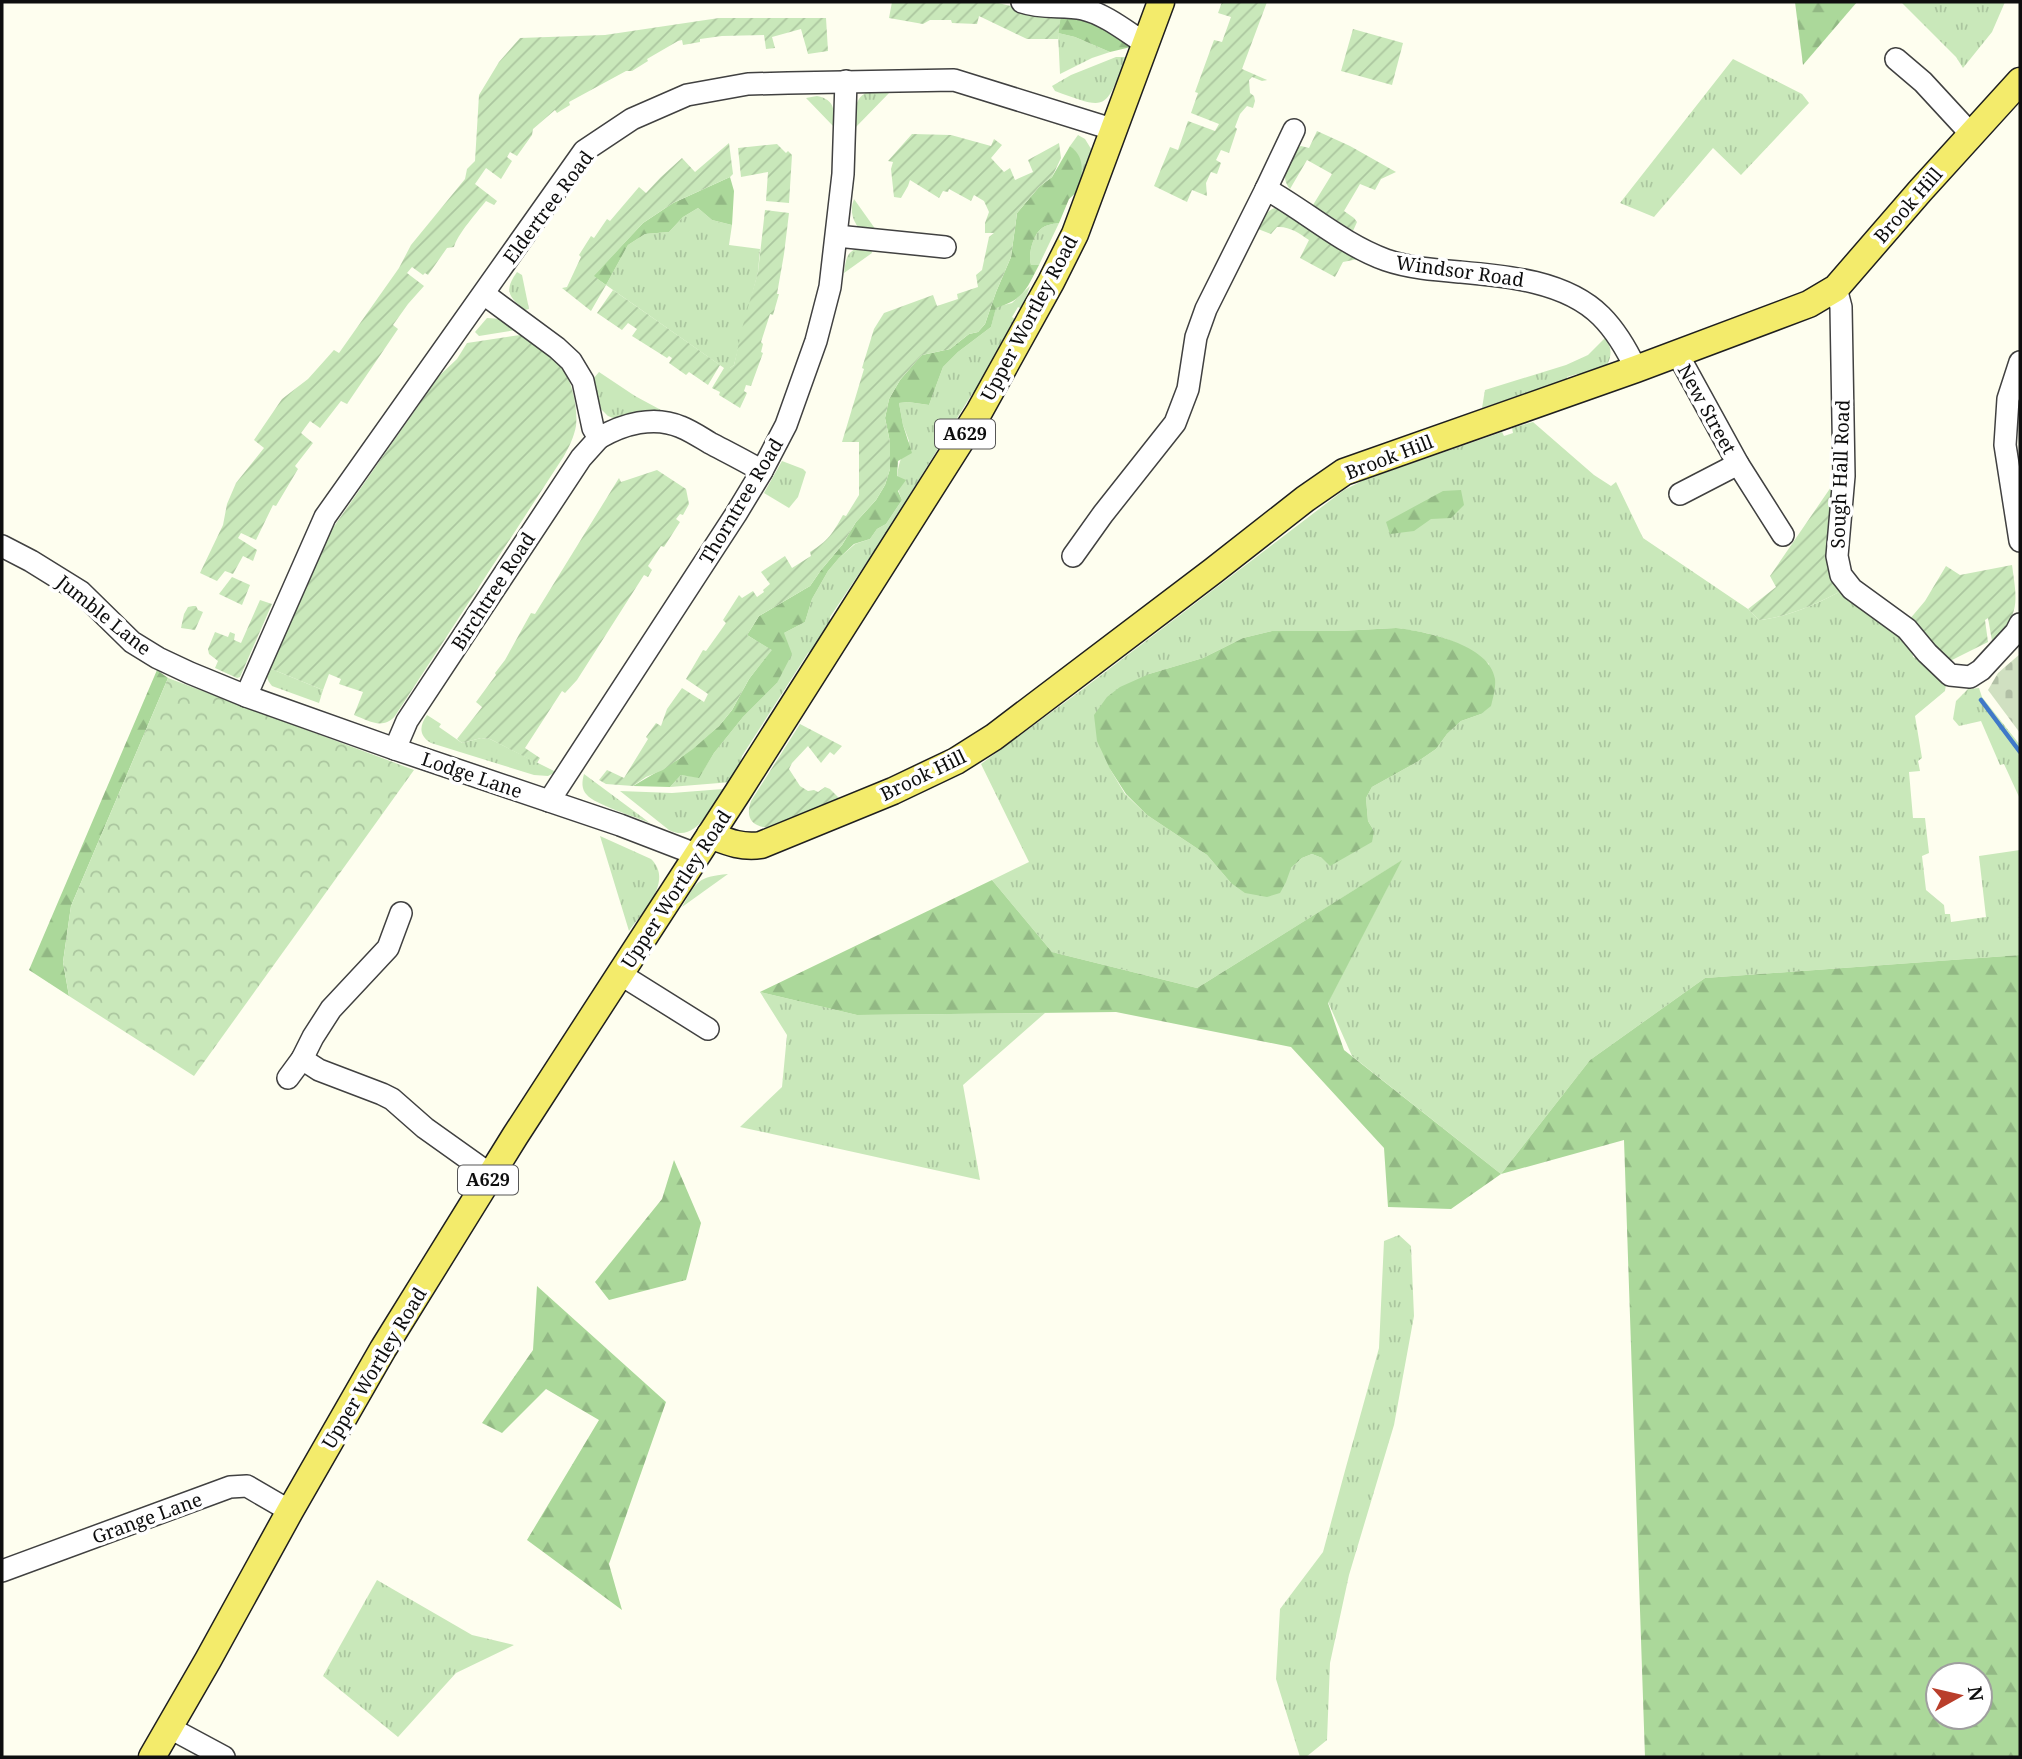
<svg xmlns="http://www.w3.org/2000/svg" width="2022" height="1759" font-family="'Noto Serif',serif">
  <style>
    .grass { fill: url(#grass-tufts); fill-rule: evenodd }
    .forest { fill: url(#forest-firs); fill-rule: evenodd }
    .cemetery { fill: url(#cemetery-stones) }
    .park { fill: url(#park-crowns) }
    .garden { fill: url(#garden-furrows) }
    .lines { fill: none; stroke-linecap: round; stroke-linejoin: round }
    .stream { stroke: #4079c8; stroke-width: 4.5 }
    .minor-casing { stroke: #414141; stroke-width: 24 }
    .major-casing { stroke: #1f1f1f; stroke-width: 29 }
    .minor { stroke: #fff; stroke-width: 21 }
    .major { stroke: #f3eb6b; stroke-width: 26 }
    .labels { text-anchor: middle; stroke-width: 7; stroke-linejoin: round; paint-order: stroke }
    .shield { fill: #fff; stroke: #565656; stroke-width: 2 }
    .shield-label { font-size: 18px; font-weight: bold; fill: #0e0e0e }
    .street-label { font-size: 19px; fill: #0e0e0e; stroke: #fff }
  </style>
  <defs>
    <pattern id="grass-tufts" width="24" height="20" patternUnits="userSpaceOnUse" patternTransform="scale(1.75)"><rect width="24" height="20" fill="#c9e8ba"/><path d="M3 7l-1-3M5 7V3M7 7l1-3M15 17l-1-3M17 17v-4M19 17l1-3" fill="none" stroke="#abc69f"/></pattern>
    <pattern id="forest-firs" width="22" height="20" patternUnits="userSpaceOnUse" patternTransform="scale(1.75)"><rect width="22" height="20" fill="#abd89a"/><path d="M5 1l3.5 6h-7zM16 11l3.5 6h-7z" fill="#92b884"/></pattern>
    <pattern id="cemetery-stones" width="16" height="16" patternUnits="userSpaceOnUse" patternTransform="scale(1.75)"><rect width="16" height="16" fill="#d0e0c1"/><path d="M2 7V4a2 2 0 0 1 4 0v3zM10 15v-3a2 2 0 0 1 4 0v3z" fill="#b1bfa5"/></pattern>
    <pattern id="park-crowns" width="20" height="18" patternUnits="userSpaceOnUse" patternTransform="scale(1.75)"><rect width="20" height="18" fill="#c9e8ba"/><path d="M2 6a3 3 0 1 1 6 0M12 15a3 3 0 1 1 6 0" fill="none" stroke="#abc69f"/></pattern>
    <pattern id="garden-furrows" width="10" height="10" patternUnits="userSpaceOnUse" patternTransform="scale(1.75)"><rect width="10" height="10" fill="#c9e8ba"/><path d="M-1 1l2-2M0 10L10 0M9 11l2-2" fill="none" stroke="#abc69f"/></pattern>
  </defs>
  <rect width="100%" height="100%" fill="#fefeef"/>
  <g class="grass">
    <path d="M 1901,2 L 2005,2 L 1992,32 L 1963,68 L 1956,57 Z"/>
    <path d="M 1058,33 L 1075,37 L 1110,52 L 1092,58 L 1060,74 Z"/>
    <path d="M 1116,57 L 1127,57 C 1104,108 1111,112 1055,91 L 1052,86 L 1071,75 Z"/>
    <path d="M 1733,59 L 1802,94 L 1809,103 L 1741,175 L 1713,148 L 1654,217 L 1620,203 Z"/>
    <path d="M 870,91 L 891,91 L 855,128 C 855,112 853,97 870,91 Z"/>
    <path d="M 817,96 C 836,100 834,111 834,127 L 806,98 Z"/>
    <path d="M 1078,135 L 1085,139 L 1093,152 L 1079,190 C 1081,174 1083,156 1070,146 Z"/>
    <path d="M 854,199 L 876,230 L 862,232 C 853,222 849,212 854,199 Z"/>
    <path d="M 698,208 L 712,220 L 732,225 L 729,245 L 760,249 L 758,272 L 734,365 L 730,368 L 724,368 L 606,285 L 628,245 L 645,234 L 669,232 L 683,217 Z"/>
    <path d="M 1059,223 L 1039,265 L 1031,265 C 1028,256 1032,240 1038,232 C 1043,225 1052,224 1059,223 Z"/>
    <path d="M 861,248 L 871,249 L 872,253 L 844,273 C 846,260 846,250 861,248 Z"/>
    <path d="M 517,272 L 522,275 L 529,309 L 525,310 C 508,297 504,290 517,272 Z"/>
    <path d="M 1030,286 L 1022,309 L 1018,307 L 1012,317 L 1019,322 L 983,385 L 972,394 L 910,494 L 911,504 L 898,525 L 891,526 L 830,617 C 831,638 825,642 808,653 L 742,756 L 740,764 L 742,768 L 732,782 L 670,787 L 681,775 L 699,777 L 714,753 L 743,717 L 777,683 L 784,633 L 805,622 L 812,599 L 828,571 L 839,558 L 855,544 L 870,539 L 877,529 L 886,524 L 902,500 C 892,479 899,460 909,441 L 903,425 L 899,403 L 908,402 L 929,405 L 943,367 L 958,352 L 991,327 L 996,307 L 1012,303 Z"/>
    <path d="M 487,318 L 502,319 L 516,330 L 479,336 L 475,332 Z"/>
    <path d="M 1605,338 C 1612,346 1612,356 1607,365 L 1578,377 L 1577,374 L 1567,377 L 1567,380 L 1482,408 L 1485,390 L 1566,365 L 1588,355 Z"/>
    <path d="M 599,372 L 635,396 L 661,410 L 661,412 L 638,413 L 613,418 L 608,416 L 601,409 L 593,379 Z"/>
    <path d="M 1533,422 L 1594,475 L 1611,486 L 1616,482 L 1643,538 L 1748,609 L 1759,620 C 1788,617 1817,604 1843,590 L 1912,645 L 1913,657 L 1925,661 L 1946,684 L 1945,691 L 1915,716 L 1922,758 L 1918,761 L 1920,771 L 1909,772 L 1913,818 L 1925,818 L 1929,853 L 1922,856 L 1926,890 L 1944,905 L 1945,914 L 1950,914 L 1951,922 L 1986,917 L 1979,856 L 2020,850 L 2020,955 L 1705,978 L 1590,1060 L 1501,1174 L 1352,1056 L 1328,1002 L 1401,861 L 1197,988 L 1052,952 L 992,880 L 1029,862 L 981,764 L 1079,692 L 1344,490 L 1364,480 L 1502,432 L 1504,436 L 1513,433 L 1512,428 ZM 1396,628 C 1434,633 1458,639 1489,664 L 1481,714 L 1461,721 L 1447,734 L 1436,749 L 1417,762 L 1372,787 L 1366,798 L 1368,821 L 1374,831 L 1322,858 L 1312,854 L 1302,858 L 1291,868 L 1231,883 L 1207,855 L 1147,815 L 1125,794 L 1110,769 L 1149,674 L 1203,658 L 1243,638 L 1272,631 L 1340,631 Z"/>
    <path d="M 782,461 L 803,469 L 806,472 L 798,497 L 789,508 L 764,493 Z"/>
    <path d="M 269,668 L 323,690 L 319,703 L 272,686 C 267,680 265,675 269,668 Z"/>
    <path d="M 1979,688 L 1982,697 L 2020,745 L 2020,799 L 2004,764 L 2000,765 L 1981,721 L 1959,726 L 1953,719 L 1956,701 L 1968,689 Z"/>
    <path d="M 427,715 L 441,724 L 439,727 L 462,743 L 481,738 L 490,739 L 556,772 L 548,776 L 534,775 L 431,743 C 419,736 419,726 427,715 Z"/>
    <path d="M 584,774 L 650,823 C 636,817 594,804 587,795 C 581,789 582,781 584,774 Z"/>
    <path d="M 723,789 C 711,807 696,844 669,830 L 620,791 L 672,793 Z"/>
    <path d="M 600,836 L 651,859 C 674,881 643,912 629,931 Z"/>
    <path d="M 728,874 L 682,907 C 697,881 697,877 728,874 Z"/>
    <path d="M 760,992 L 857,1015 L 1045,1013 L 963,1085 L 980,1180 L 740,1127 L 782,1087 L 787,1035 Z"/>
    <path d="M 1399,1235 L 1411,1246 L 1414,1316 L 1394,1425 L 1349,1575 L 1330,1663 L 1327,1740 L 1306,1757 L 1300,1757 L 1276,1679 L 1280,1609 L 1323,1552 L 1346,1467 L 1379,1348 L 1384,1241 Z"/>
    <path d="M 377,1580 L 472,1635 L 514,1645 L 456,1673 L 398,1737 L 323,1676 Z"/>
  </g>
  <g class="forest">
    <path d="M 1795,2 L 1857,2 L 1803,65 Z"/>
    <path d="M 1061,14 C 1093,20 1105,29 1131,47 L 1110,52 L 1075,37 L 1058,33 Z"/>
    <path d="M 1070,146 C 1086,158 1082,172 1079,190 L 1069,199 L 1059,223 C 1052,224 1043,225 1038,232 C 1032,240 1028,256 1031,265 L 1039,265 C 1026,290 1024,299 996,308 L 991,327 L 958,352 L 943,367 L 929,405 L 908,402 L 899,403 L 903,425 L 912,453 L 898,461 L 897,476 L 906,480 L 898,491 L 902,500 L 886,524 L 877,529 L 870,539 L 854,544 L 839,558 L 828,571 L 812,599 L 805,622 L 784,633 L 792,654 L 777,683 L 743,717 L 714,753 L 699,778 L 681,775 L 670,787 L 633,786 L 679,759 L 719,726 L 732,710 L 749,679 L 771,650 L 747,635 L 759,616 L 810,586 L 821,570 L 842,545 L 856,522 L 876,500 L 885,485 L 890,469 L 890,442 L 885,418 L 889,399 L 900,380 L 919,358 L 922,355 L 950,349 L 969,334 L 978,332 L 985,324 L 996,292 L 1011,257 L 1017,213 L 1039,187 L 1052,177 Z"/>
    <path d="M 730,177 L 734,191 L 732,225 L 712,220 L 698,208 L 683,217 L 669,232 L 645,234 L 628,245 L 606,285 L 593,276 L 643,223 L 673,203 Z"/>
    <path d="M 1461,490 L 1464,505 L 1451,518 L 1431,519 L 1414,531 L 1390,534 L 1386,522 L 1443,491 Z"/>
    <path d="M 1396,628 C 1424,631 1490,644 1495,679 C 1496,687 1493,698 1491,706 L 1481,714 L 1461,721 L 1447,734 L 1436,749 L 1417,762 L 1372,787 L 1366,798 L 1368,821 L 1374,831 L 1372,842 L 1330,866 L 1322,858 L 1312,854 L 1302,858 L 1291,868 L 1286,882 L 1280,893 L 1267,897 L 1245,893 L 1231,883 L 1207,855 L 1147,815 L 1126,794 L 1110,769 L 1097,741 L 1094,715 L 1107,697 L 1120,687 L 1149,674 L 1203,658 L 1243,638 L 1272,631 L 1340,631 Z"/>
    <path d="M 157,670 L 168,678 L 71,906 L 63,962 L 69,996 L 29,970 Z"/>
    <path d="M 1402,860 L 1328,1003 L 1344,1050 L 1501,1174 L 1590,1060 L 1705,978 L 2020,955 L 2020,1757 L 1645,1757 L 1624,1140 L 1501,1174 L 1451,1209 L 1388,1207 L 1384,1148 L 1291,1047 L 1116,1012 L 857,1015 L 760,992 L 992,880 L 1052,952 L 1197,988 ZM 1938,1675 L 1980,1675 L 1980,1717 L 1938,1717 Z"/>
    <path d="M 674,1160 L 701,1223 L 686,1280 L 609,1300 L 595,1282 L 662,1199 Z"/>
    <path d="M 537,1286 L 666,1402 L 609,1564 L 622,1610 L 527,1540 L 599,1420 L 546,1389 L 502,1433 L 482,1423 L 533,1350 Z"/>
  </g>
  <path class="cemetery" d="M 2020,654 L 2020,733 L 1988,690 L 1998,673 Z"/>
  <path class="park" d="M 168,678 L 414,770 L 194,1076 L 69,996 L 63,962 L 71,906 Z"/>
  <g class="garden">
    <path d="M 892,2 L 994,2 L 1027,10 L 1061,14 L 1058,39 L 1027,39 L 979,16 L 977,24 L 952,23 L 951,20 L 930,20 L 923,24 L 889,18 Z"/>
    <path d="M 1222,2 L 1267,2 L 1242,69 L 1267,80 L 1262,81 L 1252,77 L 1249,80 L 1250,93 L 1254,96 L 1255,101 L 1253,108 L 1247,106 L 1240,114 L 1235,127 L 1237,129 L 1229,153 L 1221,150 L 1216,160 L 1221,163 L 1217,174 L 1211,172 L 1206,183 L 1207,196 L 1192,190 L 1187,202 L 1154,186 L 1170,147 L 1178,150 L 1188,121 L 1215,131 L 1219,124 L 1191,113 L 1198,93 L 1195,92 L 1214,40 L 1222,42 L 1231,17 L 1218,13 Z"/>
    <path d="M 719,18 L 826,18 L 828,51 L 808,54 L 801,29 L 772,37 L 775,48 L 766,49 L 764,35 L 722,36 L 700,39 L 700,42 L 683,45 L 682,40 L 678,41 L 647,59 L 648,61 L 632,71 L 626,71 L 569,102 L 570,105 L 557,113 L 555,110 L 533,129 L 532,135 L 517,156 L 510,152 L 507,157 L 512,161 L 501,179 L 486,168 L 475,184 L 497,201 L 494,205 L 486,201 C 477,212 457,235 454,247 L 447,248 L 428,275 L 425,273 L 423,275 L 412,267 L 407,273 L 424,286 L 408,304 L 393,325 L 398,329 L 347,404 L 341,401 L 320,428 L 310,421 L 301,433 L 313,443 L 295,466 L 298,469 L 276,506 L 273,505 L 256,540 L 241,533 L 238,538 L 257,550 L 253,561 L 243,556 L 233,574 L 225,571 L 217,581 L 200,573 L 223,525 L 227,504 L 236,483 L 264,448 L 254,440 L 282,399 L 308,379 L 334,350 L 339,353 L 399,268 L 411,245 L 465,179 L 467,169 L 475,161 L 479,95 L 499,62 L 520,38 L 605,35 Z"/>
    <path d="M 1353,29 L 1403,43 L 1392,85 L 1341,71 Z"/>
    <path d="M 1317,131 L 1350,146 L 1396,172 L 1381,179 L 1375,190 L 1360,184 L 1344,211 L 1354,218 L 1357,222 L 1353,231 L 1313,205 L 1332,174 L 1307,160 L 1290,189 C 1279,176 1289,163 1295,149 L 1301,146 L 1309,148 Z"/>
    <path d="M 912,134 L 951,135 L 991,146 L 994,139 L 1002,145 L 991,158 L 1004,172 L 1010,168 L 1015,180 L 1033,172 L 1028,160 L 1059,143 L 1061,158 L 1052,177 L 1039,187 L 1017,213 L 1011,257 L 996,292 L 985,324 L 978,332 L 969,334 L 950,349 L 922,355 L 919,358 L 900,380 L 889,399 L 885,418 L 890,442 L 890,469 L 885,485 L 876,500 L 856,522 L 842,545 L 821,570 L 810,586 L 759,616 L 747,635 L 772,650 L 749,679 L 732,710 L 719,726 L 693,749 L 663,770 L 646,777 L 633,786 L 606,784 L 599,780 L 607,770 L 624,778 L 648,739 L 646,737 L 656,723 L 661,726 L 667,709 L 682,688 L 704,702 L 708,694 L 686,679 L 703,650 L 706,651 L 726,623 L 723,620 L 739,595 L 742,598 L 753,591 L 757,597 L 764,592 L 763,590 L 770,584 L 761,572 L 785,556 L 792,568 L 811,556 L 810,552 C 828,541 833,533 843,515 L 846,516 L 859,495 L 859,442 L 842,442 L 864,369 L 862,368 L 874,329 L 884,313 L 933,295 L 937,306 L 958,299 L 957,294 L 978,287 L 976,275 L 982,270 L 989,237 L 994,233 L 985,233 L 985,223 L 989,212 L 984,201 L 974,195 L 971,201 L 949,189 L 948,192 L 943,191 L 939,198 L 910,180 L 908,186 L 901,198 L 894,197 L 891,169 L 893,162 L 888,161 Z"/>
    <path d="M 729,143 L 733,174 L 730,177 L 673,203 L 643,223 L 594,276 L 606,285 L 591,311 L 562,288 L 567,287 L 581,257 L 579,255 L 591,236 L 594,238 L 607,219 L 610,221 L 639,187 L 646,193 L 661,177 L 682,158 L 695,172 Z"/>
    <path d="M 777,144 L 786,153 L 788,151 L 792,155 L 789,203 L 766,201 L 768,172 L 741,177 L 738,148 Z"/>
    <path d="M 1279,207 L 1359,258 L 1358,259 L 1343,262 L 1335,277 L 1300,258 L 1309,240 C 1299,233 1289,226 1277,227 L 1271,234 L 1258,229 C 1263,218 1266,209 1279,207 Z"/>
    <path d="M 765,210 L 789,213 L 784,254 L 777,294 L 779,294 L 773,315 L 770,314 L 761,342 L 763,344 L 761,352 L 763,353 L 751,386 L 746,385 L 744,391 L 747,393 L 740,408 L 719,395 L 720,392 L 712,388 L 724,368 L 730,368 L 734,365 L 743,325 L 758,272 Z"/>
    <path d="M 613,290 L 720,365 L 708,385 L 689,372 L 686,375 L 669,363 L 672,358 L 669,356 L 667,358 L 632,336 L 637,329 L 628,323 L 622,330 L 597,313 Z"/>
    <path d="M 520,335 C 532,344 549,352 559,364 C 572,378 578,407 576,426 C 574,437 569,447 564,456 L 395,716 C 383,730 369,721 354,715 L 363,692 L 339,684 L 341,679 L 329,674 L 323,690 L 269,668 L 328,535 L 439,376 L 457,359 L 467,343 Z"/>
    <path d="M 657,470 L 686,489 L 689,504 L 683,515 L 680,514 L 676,519 L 680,522 L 664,547 L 661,546 L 648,566 L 652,570 L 648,577 L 644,575 L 577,680 L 565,693 L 562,691 L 525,748 L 540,758 L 537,763 L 490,739 L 481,738 L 462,743 L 457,739 L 482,707 L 476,702 L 496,675 L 495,673 L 505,660 L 531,613 L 535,614 L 619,478 L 621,482 Z"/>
    <path d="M 1838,481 L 1843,590 C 1817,604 1788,617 1759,620 L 1748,609 L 1776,587 L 1770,576 L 1831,487 Z"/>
    <path d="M 2012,565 C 2017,601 2021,615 1992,641 L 1988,618 L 1985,620 L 1988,642 L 1946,663 L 1909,620 L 1925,601 L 1946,566 L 1960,575 Z"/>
    <path d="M 232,577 L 250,585 L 242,605 L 219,594 Z"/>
    <path d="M 260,600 L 272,604 L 240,677 L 237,678 L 215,668 L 218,661 L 209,654 L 208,649 L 215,632 L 228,637 L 230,632 L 235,634 L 234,640 L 241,643 Z"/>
    <path d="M 193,606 L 196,606 L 198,610 L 203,612 L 195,630 L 181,628 L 184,614 L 188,607 Z"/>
    <path d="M 800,724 L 842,746 L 834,755 L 830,752 L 821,763 L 808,746 L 792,763 L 789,769 L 800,786 L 808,791 L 814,790 L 818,792 L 825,787 L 830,789 L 841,800 L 773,828 C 755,828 744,821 751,801 Z"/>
  </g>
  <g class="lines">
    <path class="stream" d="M 1981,700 L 2020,752"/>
    <defs>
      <g id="minor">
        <path d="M 1022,2 C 1042,9 1063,5 1083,9 C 1105,14 1127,32 1146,44"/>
        <path d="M 1896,59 L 1923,82 L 1971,134"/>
        <path d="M 1266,189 L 1294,130"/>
        <path d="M 837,236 L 945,247"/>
        <path d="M 1836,288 L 1841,307 L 1844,476 L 1837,556 L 1841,575 L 1852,589 L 1907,629 L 1927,653 L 1950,675 L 1970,677 L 1981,670 L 2016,632 L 2020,624"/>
        <path d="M 484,294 L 557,348 L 571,361 L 583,381 L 593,428 L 599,438 C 623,424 654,415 681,427 C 691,431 700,437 710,443 C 727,452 745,461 762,471"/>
        <path d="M 1677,353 L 1738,464 L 1783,535"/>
        <path d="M 2020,362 L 2008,399 L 2005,445 L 2020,541"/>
        <path d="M 1680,494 L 1738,464"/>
        <path d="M 2,546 L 31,561 L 81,592 L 132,642 L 158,658 L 190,673 L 246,696 L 395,749 L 620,825 L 698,855"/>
        <path d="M 1073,556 L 1103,514 L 1175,423 L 1188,389 L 1196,337 L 1206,309 L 1266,189 C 1306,211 1342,244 1386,260 C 1409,268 1435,270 1460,272 C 1506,276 1566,281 1601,316 C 1616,331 1627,350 1636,369"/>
        <path d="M 246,696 L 325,517 L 584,151 L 632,119 L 687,95 L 748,84 L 788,83 L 954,80 L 1115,130"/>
        <path d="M 395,749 L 407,721 L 581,458 L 599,438"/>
        <path d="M 549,801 L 736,514 L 762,471 L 786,425 L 816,341 L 830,287 L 843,174 L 846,81"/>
        <path d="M 620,974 L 708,1029"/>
        <path d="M 302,1059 L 319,1070 L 382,1094 L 392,1099 L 425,1128 L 491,1175"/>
        <path d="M 288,1078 L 302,1059 L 313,1037 L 331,1009 L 388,948 L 401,913"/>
        <path d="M 2,1571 L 230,1487 L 247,1486 L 290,1511"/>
        <path d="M 170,1728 L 224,1757"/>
      </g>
      <g id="major">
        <path d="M 710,835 C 728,842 742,848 761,845 L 893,791 L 956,761 L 994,737 L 1213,571 L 1305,499 L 1344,472 L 1636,369 L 1809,304 L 1836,288 L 1920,191 L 2020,81"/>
        <path d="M 152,1757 L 208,1660 L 290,1511 L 383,1349 L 515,1136 L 738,792 L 979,412 L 1051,282 L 1075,234 L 1161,2"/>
      </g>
    </defs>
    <use href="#minor" class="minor-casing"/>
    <use href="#major" class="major-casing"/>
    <use href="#minor" class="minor"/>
    <use href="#major" class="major"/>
  </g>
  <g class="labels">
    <g class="shield">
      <rect x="935" y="419.5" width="60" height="29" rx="5"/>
      <rect x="458" y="1165.5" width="60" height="29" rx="5"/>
    </g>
    <g class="shield-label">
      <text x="965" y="440">A629</text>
      <text x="488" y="1186">A629</text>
    </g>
    <g class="street-label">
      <text transform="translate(1908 205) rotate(-49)" y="7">Brook Hill</text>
      <text transform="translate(548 207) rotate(-53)" y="7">Eldertree Road</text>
      <text transform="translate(1460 271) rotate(8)" y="7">Windsor Road</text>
      <text transform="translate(1029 318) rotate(-62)" y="7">Upper Wortley Road</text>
      <text transform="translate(1707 409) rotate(61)" y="7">New Street</text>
      <text transform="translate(1389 457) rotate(-21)" y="7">Brook Hill</text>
      <text transform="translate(1840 474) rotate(-88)" y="7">Sough Hall Road</text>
      <text transform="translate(741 501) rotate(-59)" y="7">Thorntree Road</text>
      <text transform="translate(493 591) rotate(-57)" y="7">Birchtree Road</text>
      <text transform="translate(104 615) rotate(39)" y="7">Jumble Lane</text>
      <text transform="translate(472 775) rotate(19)" y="7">Lodge Lane</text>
      <text transform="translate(923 775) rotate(-26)" y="7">Brook Hill</text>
      <text transform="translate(676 889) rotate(-57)" y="7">Upper Wortley Road</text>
      <text transform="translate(374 1368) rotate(-59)" y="7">Upper Wortley Road</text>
      <text transform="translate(147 1518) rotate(-20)" y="7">Grange Lane</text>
    </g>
  </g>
  <rect width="2022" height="1759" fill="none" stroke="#0e0e0e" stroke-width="7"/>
  <g transform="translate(1959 1696) rotate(82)"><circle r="33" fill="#ffffff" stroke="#9f9f9f" stroke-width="2"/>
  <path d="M0-5L12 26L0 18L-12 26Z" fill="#b93e2b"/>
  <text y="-10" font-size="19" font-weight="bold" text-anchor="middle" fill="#0e0e0e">N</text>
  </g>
</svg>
